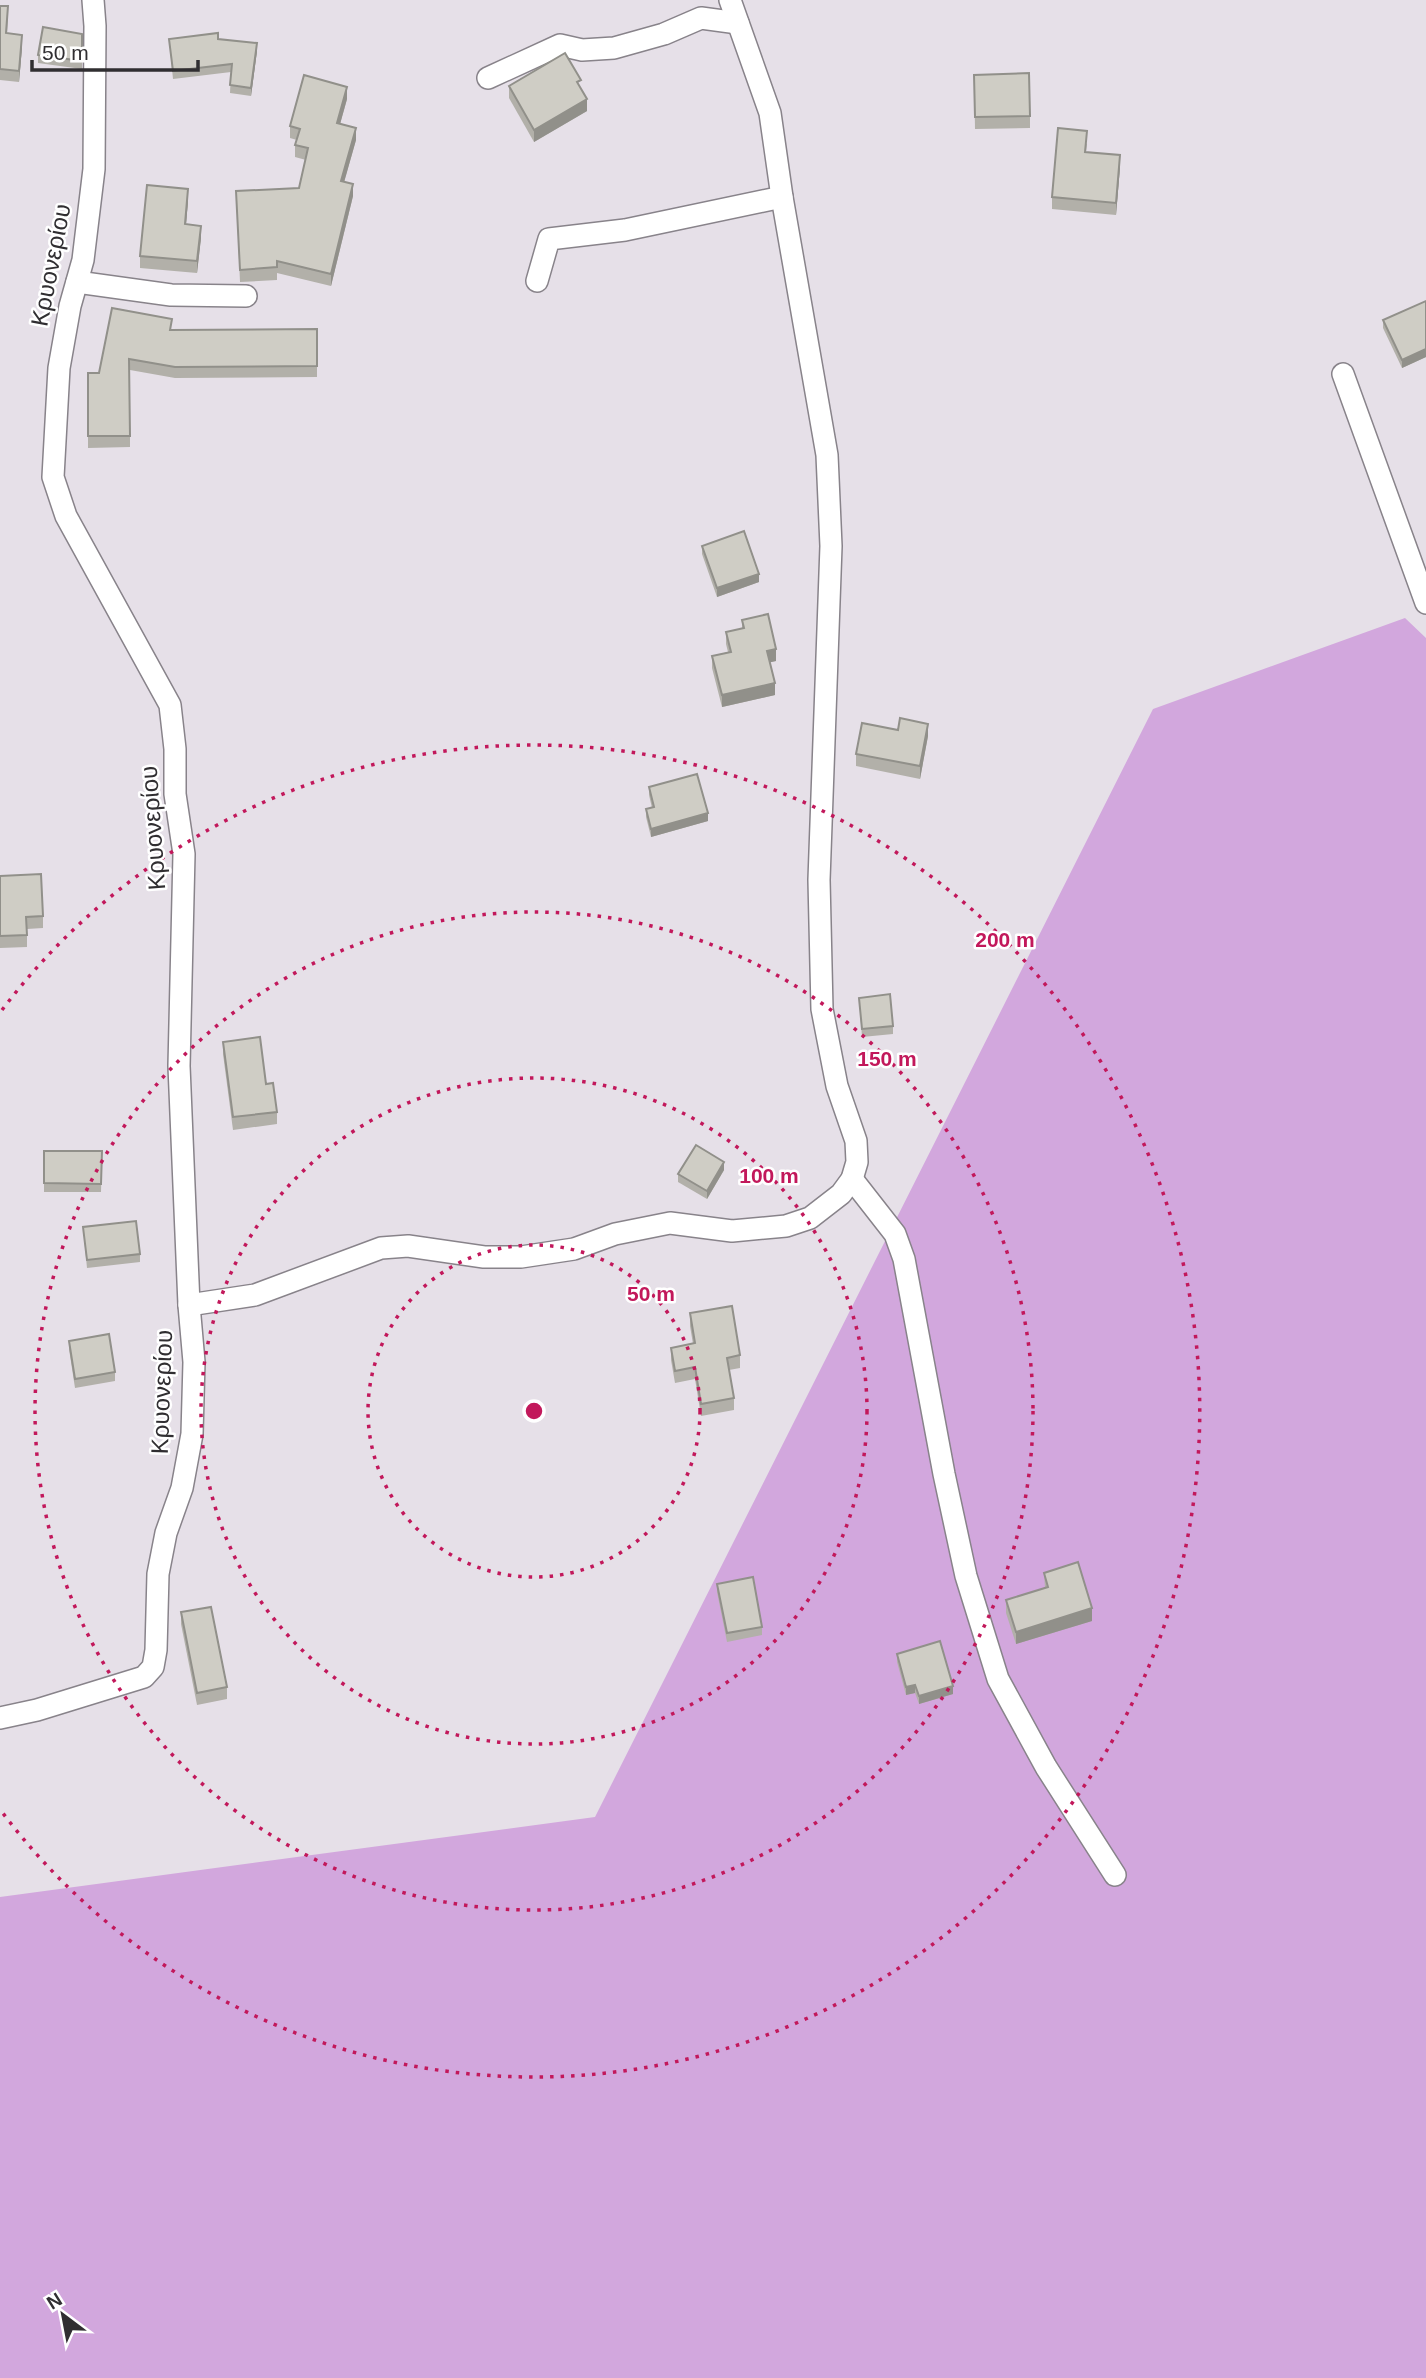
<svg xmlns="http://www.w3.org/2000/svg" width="1426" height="2378" font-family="Arial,sans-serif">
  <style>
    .green { fill: #d2a7dd }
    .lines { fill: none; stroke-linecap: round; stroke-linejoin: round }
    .minor-casing { stroke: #88838a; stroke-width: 24 }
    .minor { stroke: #fff; stroke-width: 21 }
    .wall { fill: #b2b0a9 }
    .shaded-wall { fill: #91908a }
    .building { fill: #cfcdc5; stroke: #91908a; stroke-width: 2 }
    .ring { fill: none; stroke: #c2185b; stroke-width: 3.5; stroke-dasharray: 3.5 7 }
    .labels { text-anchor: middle; stroke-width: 5; stroke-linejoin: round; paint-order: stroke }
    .street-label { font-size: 24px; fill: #302e31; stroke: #fff }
    .centre { fill: #c2185b; stroke: #fff; stroke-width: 3.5 }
    .ring-label { font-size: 21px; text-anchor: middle; font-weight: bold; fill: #c2185b; stroke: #fff; stroke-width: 5; stroke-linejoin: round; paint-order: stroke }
  </style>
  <rect width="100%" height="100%" fill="#e6e0e8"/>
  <path class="green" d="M 1405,618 L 1426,638 L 1426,2378 L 0,2378 L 0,1897 L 595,1817 L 1153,709 Z"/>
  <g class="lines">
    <defs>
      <g id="minor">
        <path d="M 488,78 L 560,45 L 582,50 L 614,48 L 664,34 L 701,18 L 738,23"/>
        <path d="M 537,281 L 549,239 L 625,230 L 782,197"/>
        <path d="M 77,282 L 171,295 L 246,296"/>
        <path d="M 1343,374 L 1426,603"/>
        <path d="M 852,1179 L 895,1234 L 904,1259 L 944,1474 L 966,1576 L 998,1679 L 1046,1767 L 1115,1875"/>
        <path d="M 189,1305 L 255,1295 L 381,1248 L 408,1246 L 484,1257 L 521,1257 L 574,1249 L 615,1234 L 670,1223 L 732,1231 L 786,1226 L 810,1218 L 841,1194 L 852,1179 L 857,1162 L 856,1141 L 837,1086 L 822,1009 L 819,880 L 831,546 L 827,455 L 782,197 L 770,113 L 730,0"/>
        <path d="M 0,1718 L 37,1710 L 144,1677 L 153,1667 L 156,1650 L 158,1574 L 166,1533 L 182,1488 L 192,1434 L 194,1362 L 189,1305 L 179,1066 L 184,854 L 175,794 L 175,749 L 170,705 L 66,516 L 53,477 L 59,368 L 70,306 L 83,260 L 94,169 L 95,26 L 93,0"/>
      </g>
    </defs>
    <use href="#minor" class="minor-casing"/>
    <use href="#minor" class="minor"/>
  </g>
  <g class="wall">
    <path d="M 0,6 L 8,18 L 7,34 L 22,47 L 19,82 L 0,80 Z"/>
    <path d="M 82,34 L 82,69 L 38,63 L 38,55 Z"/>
    <path d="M 169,39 L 218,39 L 257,51 L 251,96 L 230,93 L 231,72 L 173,79 Z"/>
    <path d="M 974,75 L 1030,116 L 1030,128 L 975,129 Z"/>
    <path d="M 509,86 L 581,89 L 587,111 L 534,142 L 509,98 Z"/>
    <path d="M 347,99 L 340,124 L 356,140 L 344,182 L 353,196 L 331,286 L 277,273 L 277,280 L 240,282 L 236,191 L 299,188 L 306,160 L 295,157 L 295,145 L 297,140 L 290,138 L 290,126 Z"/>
    <path d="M 1087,143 L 1086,152 L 1120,167 L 1116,215 L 1052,209 L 1052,197 Z"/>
    <path d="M 188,201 L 186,224 L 201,238 L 197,273 L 140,268 L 140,256 Z"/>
    <path d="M 1426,301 L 1426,357 L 1402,368 L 1383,328 L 1383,320 Z"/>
    <path d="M 317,329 L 317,377 L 175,378 L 130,370 L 130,447 L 88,448 L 88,373 L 99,373 L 172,330 Z"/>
    <path d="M 702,546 L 759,582 L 717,597 L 702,554 Z"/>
    <path d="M 742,620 L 776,661 L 770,662 L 775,695 L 722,707 L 712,668 L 712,656 L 728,652 L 726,644 L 726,632 L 742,629 Z"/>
    <path d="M 928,736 L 920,779 L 856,766 L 856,754 Z"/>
    <path d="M 649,787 L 708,821 L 651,837 L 646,817 L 646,809 L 652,808 L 649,795 Z"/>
    <path d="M 0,876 L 43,916 L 43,928 L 27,929 L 27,947 L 0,948 Z"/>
    <path d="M 859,998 L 893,1026 L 893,1034 L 862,1037 Z"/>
    <path d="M 223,1042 L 266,1084 L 277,1112 L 277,1124 L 233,1130 L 223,1054 Z"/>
    <path d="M 44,1151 L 102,1151 L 101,1192 L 44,1192 Z"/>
    <path d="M 724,1170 L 707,1199 L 678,1182 L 678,1174 Z"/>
    <path d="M 83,1227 L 140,1254 L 140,1262 L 87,1268 Z"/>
    <path d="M 690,1313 L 740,1355 L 740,1368 L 729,1370 L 734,1398 L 734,1410 L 701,1416 L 695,1379 L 675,1383 L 671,1360 L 671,1348 L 693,1344 L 690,1326 Z"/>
    <path d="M 69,1341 L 115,1372 L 115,1381 L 75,1388 L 69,1349 Z"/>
    <path d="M 1044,1573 L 1092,1621 L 1016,1644 L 1006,1613 L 1006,1600 L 1045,1588 Z"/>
    <path d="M 717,1584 L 762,1627 L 762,1635 L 727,1642 L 717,1592 Z"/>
    <path d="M 181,1612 L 227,1687 L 227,1699 L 197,1705 L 181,1624 Z"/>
    <path d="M 897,1654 L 953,1694 L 919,1704 L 915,1693 L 906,1695 L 897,1662 Z"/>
  </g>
  <g class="shaded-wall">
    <path d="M 22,35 L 22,47 L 19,82 L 19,71 Z"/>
    <path d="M 257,43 L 257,51 L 251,96 L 251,88 Z"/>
    <path d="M 347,87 L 347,99 L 337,135 L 337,123 Z"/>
    <path d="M 587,99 L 587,111 L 534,142 L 534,130 Z"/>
    <path d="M 356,128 L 356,140 L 341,193 L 341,181 Z"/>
    <path d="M 1120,155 L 1120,167 L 1116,215 L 1116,203 Z"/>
    <path d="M 353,184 L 353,196 L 331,286 L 331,274 Z"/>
    <path d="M 188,189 L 188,201 L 185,236 L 185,224 Z"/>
    <path d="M 201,226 L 201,238 L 197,273 L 197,261 Z"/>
    <path d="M 1426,349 L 1426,357 L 1402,368 L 1402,360 Z"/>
    <path d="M 759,574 L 759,582 L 717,597 L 717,588 Z"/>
    <path d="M 776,649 L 776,661 L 767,663 L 767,651 Z"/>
    <path d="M 775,683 L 775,695 L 722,707 L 722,695 Z"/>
    <path d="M 928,724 L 928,736 L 920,779 L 920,766 Z"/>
    <path d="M 708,813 L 708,821 L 651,837 L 651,829 Z"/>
    <path d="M 724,1162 L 724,1170 L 707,1199 L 707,1191 Z"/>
    <path d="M 1092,1608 L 1092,1621 L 1016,1644 L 1016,1632 Z"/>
    <path d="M 915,1685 L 915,1693 L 906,1695 L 906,1687 Z"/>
    <path d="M 953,1686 L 953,1694 L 919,1704 L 919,1696 Z"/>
  </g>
  <g class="building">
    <path d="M 0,6 L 8,6 L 6,33 L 22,35 L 19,71 L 0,69 Z"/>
    <path d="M 43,27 L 82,34 L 82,61 L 38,55 Z"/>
    <path d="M 218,33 L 218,39 L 257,43 L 251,88 L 230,85 L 232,64 L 173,71 L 169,39 Z"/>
    <path d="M 565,53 L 581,80 L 577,82 L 587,99 L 534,130 L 509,86 Z"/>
    <path d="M 1029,73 L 1030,116 L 975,117 L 974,75 Z"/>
    <path d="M 304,75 L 347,87 L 337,123 L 356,128 L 341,181 L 353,184 L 331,274 L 277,261 L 277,267 L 240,270 L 236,191 L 299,188 L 308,148 L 295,145 L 300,129 L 290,126 Z"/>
    <path d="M 1058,128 L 1087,131 L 1085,152 L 1120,155 L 1116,203 L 1052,197 Z"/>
    <path d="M 147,185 L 188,189 L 185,224 L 201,226 L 197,261 L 140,256 Z"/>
    <path d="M 1426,301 L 1426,349 L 1402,360 L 1383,320 Z"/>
    <path d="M 112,308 L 172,319 L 170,330 L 317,329 L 317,366 L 175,367 L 129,359 L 130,436 L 88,436 L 88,373 L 99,373 Z"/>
    <path d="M 744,531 L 759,574 L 717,588 L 702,546 Z"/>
    <path d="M 768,614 L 776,649 L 767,651 L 775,683 L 722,695 L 712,656 L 731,652 L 726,632 L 744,628 L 742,620 Z"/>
    <path d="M 900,718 L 928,724 L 920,766 L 856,754 L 862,723 L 898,730 Z"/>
    <path d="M 697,774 L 708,813 L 651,829 L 646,809 L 654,807 L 649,787 Z"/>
    <path d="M 41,874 L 43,916 L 26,917 L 27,935 L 0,936 L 0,876 Z"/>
    <path d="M 890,994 L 893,1026 L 862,1029 L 859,998 Z"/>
    <path d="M 260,1037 L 266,1084 L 273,1083 L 277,1112 L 233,1117 L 223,1042 Z"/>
    <path d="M 696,1145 L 724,1162 L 707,1191 L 678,1174 Z"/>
    <path d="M 44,1151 L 102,1151 L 101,1184 L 44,1183 Z"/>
    <path d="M 136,1221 L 140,1254 L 87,1260 L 83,1227 Z"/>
    <path d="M 732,1306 L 740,1355 L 727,1358 L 734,1398 L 701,1404 L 695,1367 L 675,1371 L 671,1348 L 695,1343 L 690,1313 Z"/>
    <path d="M 109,1334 L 115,1372 L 75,1379 L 69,1341 Z"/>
    <path d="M 1078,1562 L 1092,1608 L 1016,1632 L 1006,1600 L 1048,1587 L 1044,1573 Z"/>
    <path d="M 753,1577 L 762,1627 L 727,1633 L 717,1584 Z"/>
    <path d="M 211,1607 L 227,1687 L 197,1693 L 181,1612 Z"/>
    <path d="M 940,1641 L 953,1686 L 919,1696 L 915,1685 L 906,1687 L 897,1654 Z"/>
  </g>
  <g class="ring">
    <circle cx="534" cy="1411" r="166"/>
    <circle cx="534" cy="1411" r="333"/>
    <circle cx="534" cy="1411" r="499"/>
    <path d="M2 1010A666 666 0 1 1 2 1812"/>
  </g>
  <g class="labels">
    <g class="street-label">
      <text transform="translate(51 265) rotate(-79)" y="8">Κρυονερίου</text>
      <text transform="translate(153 828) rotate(-94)" y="8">Κρυονερίου</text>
      <text transform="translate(162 1392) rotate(-88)" y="8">Κρυονερίου</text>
    </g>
  </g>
  <circle cx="534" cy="1411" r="10" class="centre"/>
  <g class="ring-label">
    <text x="1005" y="947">200 m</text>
    <text x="887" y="1066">150 m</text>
    <text x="769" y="1183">100 m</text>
    <text x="651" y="1301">50 m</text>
  </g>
  <g transform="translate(63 2315) rotate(328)" stroke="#ffffff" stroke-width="5" paint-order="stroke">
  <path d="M0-5L12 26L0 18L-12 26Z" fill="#302e31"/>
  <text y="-10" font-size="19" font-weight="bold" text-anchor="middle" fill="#302e31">N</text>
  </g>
  <path d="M32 60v10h166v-10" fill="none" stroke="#302e31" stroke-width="3.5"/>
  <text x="42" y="60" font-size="21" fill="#302e31" stroke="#ffffff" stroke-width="5" paint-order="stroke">50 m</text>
</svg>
